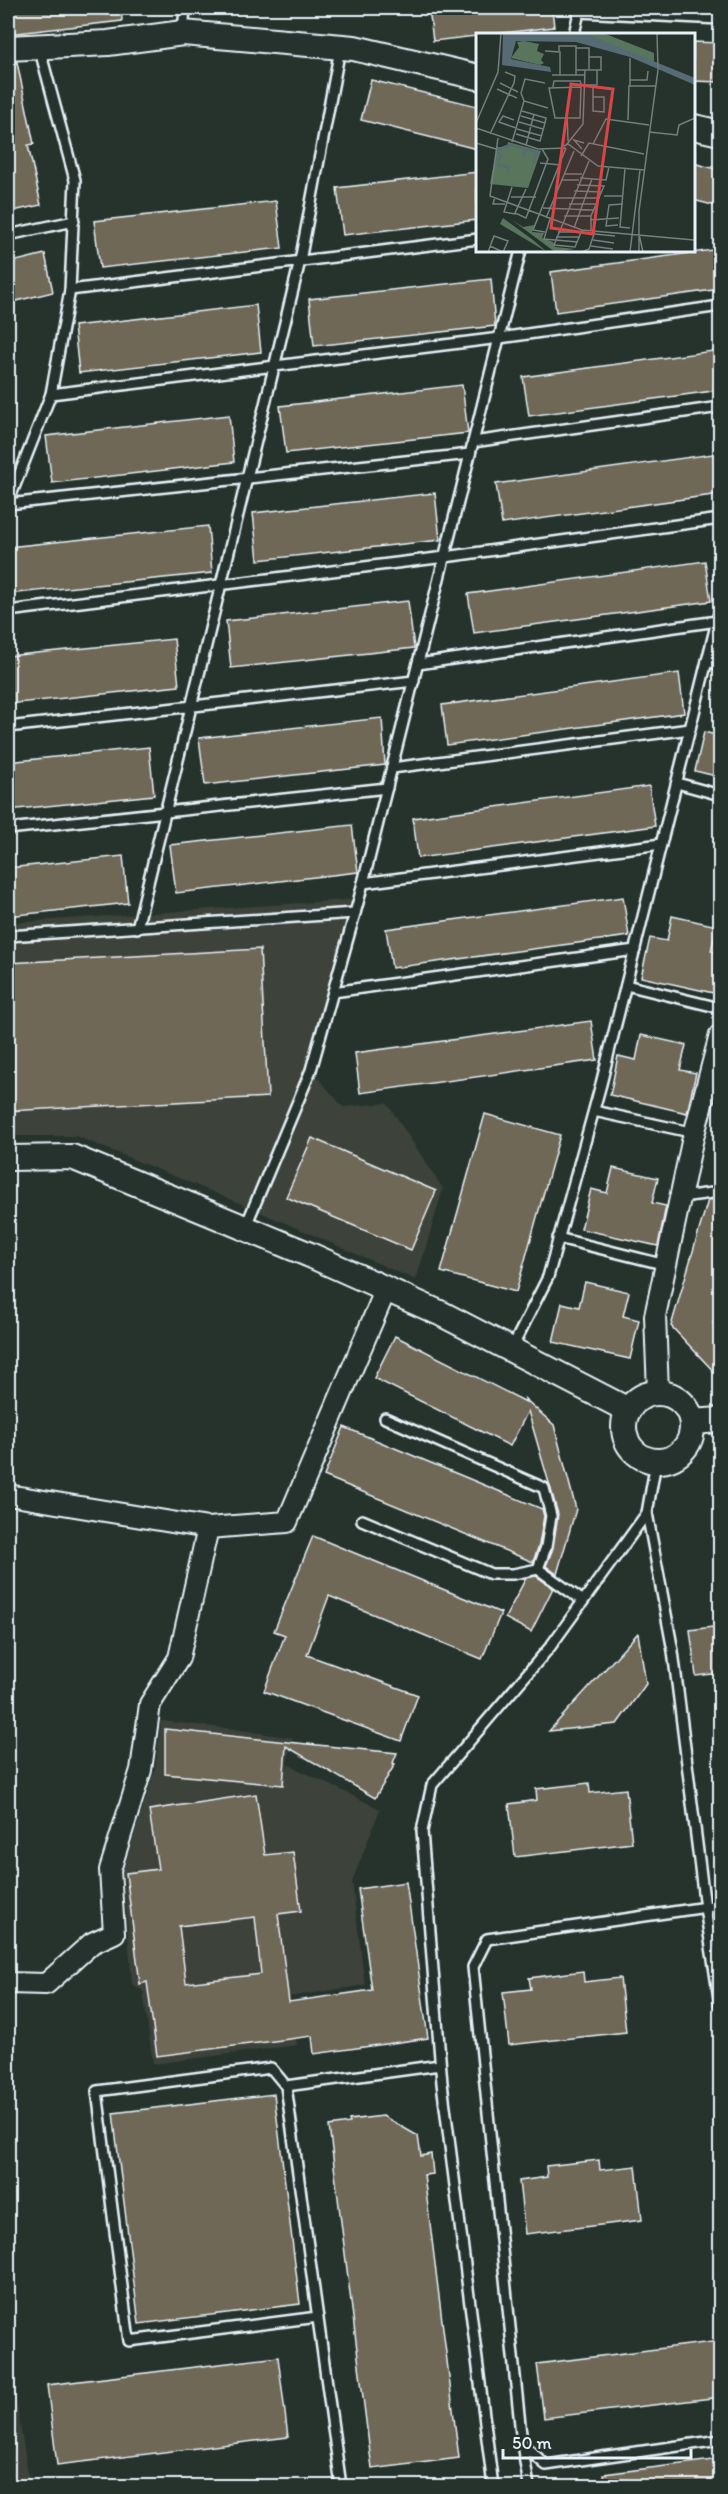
<svg xmlns="http://www.w3.org/2000/svg" width="728" height="2494" font-family="Itim,sans-serif">
  <style>
    .built { fill: #3c433a }
    .building { fill: #6f6857; stroke: #e8f1f8; stroke-width: 1.5; fill-rule: evenodd }
    .lines { fill: none; stroke-linecap: round; stroke-linejoin: round }
    .service-casing { stroke: #e8f1f8; stroke-width: 14 }
    .minor-casing { stroke: #e8f1f8; stroke-width: 24 }
    .tertiary-casing { stroke: #e8f1f8; stroke-width: 28 }
    .service { stroke: #26332d; stroke-width: 9 }
    .minor { stroke: #26332d; stroke-width: 20 }
    .tertiary { stroke: #26332d; stroke-width: 24 }
    .inset-road { fill: none; stroke: #747f7e; stroke-width: 1.5 }
    .view { fill: #d94647; fill-opacity: 0.15; stroke: #d94647; stroke-width: 3 }
    .inset-edge { fill: none; stroke: #e8f1f8; stroke-width: 3 }
  </style>
  <rect width="100%" height="100%" fill="#26332d"/>
  <filter id="ink" filterUnits="userSpaceOnUse"><feTurbulence type="fractalNoise" baseFrequency=".0167" numOctaves="2"/><feDisplacementMap in="SourceGraphic" scale="12" xChannelSelector="R" yChannelSelector="G"/><feConvolveMatrix kernelMatrix="1 2 1 2 8 2 1 2 1" color-interpolation-filters="sRGB"/></filter>
  <g filter="url(#ink)">
    <g class="built">
      <path d="M 359,899 L 311,1070 L 343,1107 L 387,1103 L 443,1189 L 416,1280 L 235,1201 L 76,1136 L 8,1136 L 8,923 Z"/>
      <path d="M 161,1721 L 234,1729 L 292,1738 L 287,1764 L 380,1809 L 352,1882 L 365,1985 L 288,1997 L 297,2045 L 153,2064 L 143,1991 L 132,1984 L 123,1871 L 155,1770 Z"/>
      <path d="M 8,2347 L 12,2376 L 30,2486 L 8,2486 Z"/>
    </g>
    <g class="building">
      <path d="M 8,8 L 121,8 L 122,21 L 8,34 Z"/>
      <path d="M 429,8 L 552,8 L 554,27 L 433,41 Z"/>
      <path d="M 693,42 L 720,43 L 720,82 L 693,81 Z"/>
      <path d="M 8,62 L 17,62 L 34,144 L 28,145 L 41,205 L 8,212 Z"/>
      <path d="M 371,80 L 477,106 L 477,149 L 361,120 Z"/>
      <path d="M 693,163 L 720,170 L 720,207 L 693,200 Z"/>
      <path d="M 477,172 L 477,220 L 343,235 L 337,188 Z"/>
      <path d="M 276,201 L 282,248 L 100,268 L 94,221 Z"/>
      <path d="M 720,249 L 720,289 L 556,312 L 551,272 Z"/>
      <path d="M 45,254 L 53,292 L 8,303 L 8,263 Z"/>
      <path d="M 491,279 L 495,326 L 314,346 L 309,299 Z"/>
      <path d="M 256,305 L 261,352 L 79,373 L 74,326 Z"/>
      <path d="M 720,350 L 720,390 L 529,416 L 523,377 Z"/>
      <path d="M 462,385 L 468,433 L 286,453 L 280,406 Z"/>
      <path d="M 229,415 L 234,462 L 52,483 L 46,436 Z"/>
      <path d="M 720,453 L 720,494 L 502,524 L 496,484 Z"/>
      <path d="M 435,493 L 440,540 L 258,560 L 253,513 Z"/>
      <path d="M 208,526 L 212,573 L 8,594 L 8,547 Z"/>
      <path d="M 705,561 L 711,601 L 474,633 L 468,594 Z"/>
      <path d="M 408,601 L 414,648 L 231,668 L 226,621 Z"/>
      <path d="M 174,639 L 179,686 L 8,704 L 8,656 Z"/>
      <path d="M 679,673 L 684,713 L 447,745 L 442,705 Z"/>
      <path d="M 382,718 L 385,765 L 205,785 L 199,738 Z"/>
      <path d="M 704,732 L 720,736 L 720,777 L 695,771 Z"/>
      <path d="M 149,747 L 154,795 L 8,810 L 8,762 Z"/>
      <path d="M 649,786 L 655,826 L 418,858 L 413,818 Z"/>
      <path d="M 352,825 L 358,872 L 176,893 L 170,845 Z"/>
      <path d="M 123,856 L 128,903 L 8,916 L 8,868 Z"/>
      <path d="M 623,897 L 629,936 L 392,968 L 386,929 Z"/>
      <path d="M 672,916 L 717,926 L 711,951 L 720,953 L 718,994 L 641,977 L 650,938 L 667,941 Z"/>
      <path d="M 260,949 L 268,1097 L 8,1111 L 8,963 Z"/>
      <path d="M 591,1021 L 597,1060 L 360,1093 L 355,1053 Z"/>
      <path d="M 641,1035 L 686,1045 L 680,1070 L 696,1073 L 687,1113 L 610,1095 L 618,1056 L 636,1060 Z"/>
      <path d="M 485,1114 L 560,1135 L 516,1292 L 441,1272 Z"/>
      <path d="M 312,1138 L 436,1191 L 411,1250 L 286,1197 Z"/>
      <path d="M 613,1168 L 658,1178 L 652,1203 L 666,1206 L 658,1246 L 581,1229 L 591,1189 L 607,1193 Z"/>
      <path d="M 720,1199 L 720,1299 L 713,1324 L 720,1326 L 720,1378 L 671,1326 L 708,1200 Z"/>
      <path d="M 585,1282 L 629,1292 L 623,1316 L 639,1320 L 630,1359 L 553,1342 L 562,1303 L 579,1307 Z"/>
      <path d="M 395,1336 L 526,1402 L 525,1399 L 554,1425 L 576,1509 L 557,1574 L 546,1566 L 553,1548 L 558,1514 L 528,1411 L 510,1446 L 374,1378 Z"/>
      <path d="M 344,1427 L 542,1509 L 544,1516 L 539,1545 L 533,1562 L 324,1476 Z"/>
      <path d="M 313,1536 L 501,1613 L 482,1659 L 329,1596 L 307,1655 L 418,1695 L 401,1741 L 264,1691 L 285,1635 L 274,1631 Z"/>
      <path d="M 536,1576 L 553,1588 L 531,1632 L 505,1618 L 526,1578 Z"/>
      <path d="M 720,1626 L 720,1673 L 696,1676 L 690,1630 Z"/>
      <path d="M 638,1633 L 646,1684 L 617,1724 L 549,1731 Z"/>
      <path d="M 165,1729 L 287,1742 L 397,1753 L 393,1763 L 395,1764 L 375,1798 L 286,1746 L 283,1785 L 165,1774 Z"/>
      <path d="M 589,1783 L 590,1793 L 626,1789 L 632,1843 L 515,1857 L 509,1804 L 537,1800 L 536,1789 Z"/>
      <path d="M 256,1794 L 265,1855 L 293,1852 L 301,1911 L 278,1914 L 289,2002 L 372,1990 L 358,1889 L 406,1882 L 428,2038 L 314,2054 L 312,2036 L 157,2056 L 147,1982 L 140,1984 L 126,1873 L 158,1869 L 149,1810 ZM 255,1917 L 261,1974 L 186,1983 L 179,1926 Z"/>
      <path d="M 583,1971 L 584,1982 L 620,1978 L 626,2032 L 509,2045 L 503,1992 L 531,1989 L 529,1978 Z"/>
      <path d="M 274,2094 L 300,2304 L 139,2324 L 113,2113 Z"/>
      <path d="M 383,2116 L 418,2136 L 421,2156 L 431,2154 L 433,2174 L 424,2175 L 459,2458 L 372,2469 L 329,2126 L 350,2123 L 349,2120 Z"/>
      <path d="M 599,2160 L 600,2170 L 636,2166 L 642,2220 L 525,2234 L 519,2181 L 547,2177 L 546,2166 Z"/>
      <path d="M 720,2341 L 720,2397 L 544,2418 L 537,2364 Z"/>
      <path d="M 278,2357 L 288,2437 L 57,2465 L 47,2385 Z"/>
      <path d="M 720,2459 L 720,2487 L 605,2487 L 604,2474 Z"/>
    </g>
    <g class="lines">
      <defs>
        <g id="service">
          <path d="M 579,12 L 720,19"/>
          <path d="M 183,33 L 185,8"/>
          <path d="M 574,34 L 580,8"/>
          <path d="M 8,235 L 74,221"/>
          <path d="M 70,290 L 478,239"/>
          <path d="M 51,394 L 500,338 L 720,306"/>
          <path d="M 473,442 L 720,407"/>
          <path d="M 8,503 L 51,394 L 70,290 L 75,180 L 39,47"/>
          <path d="M 8,504 L 470,454"/>
          <path d="M 8,611 L 445,557 L 720,519"/>
          <path d="M 707,661 L 720,665"/>
          <path d="M 418,664 L 717,621"/>
          <path d="M 8,727 L 414,681"/>
          <path d="M 392,768 L 690,729"/>
          <path d="M 677,783 L 720,795"/>
          <path d="M 8,829 L 387,788"/>
          <path d="M 363,883 L 661,844"/>
          <path d="M 137,928 L 300,261 L 340,49"/>
          <path d="M 8,936 L 355,913"/>
          <path d="M 626,985 L 720,1008"/>
          <path d="M 333,992 L 635,950"/>
          <path d="M 594,1111 L 695,1133"/>
          <path d="M 681,1197 L 720,1192"/>
          <path d="M 245,1228 L 311,1070 L 359,899 L 521,250"/>
          <path d="M 558,1238 L 666,1265"/>
          <path d="M 512,1348 L 548,1277 L 601,1084 L 720,609"/>
          <path d="M 647,1513 L 673,1651 L 705,1908 L 720,2005"/>
          <path d="M 362,1520 L 491,1574 L 513,1574 L 538,1569 L 546,1547 L 551,1516 L 544,1488 L 385,1418"/>
          <path d="M 538,1569 L 583,1601"/>
          <path d="M 720,1905 L 487,1939 L 473,1967 L 522,2444 L 546,2465 L 720,2440"/>
          <path d="M 286,2086 L 440,2065"/>
          <path d="M 318,2317 L 129,2341 L 97,2091 L 271,2068 L 286,2086 L 341,2486"/>
          <path d="M 522,2444 L 529,2486"/>
          <path d="M 493,2486 L 442,2083 L 422,1831 L 432,1785 L 550,1647 L 647,1513 L 656,1462"/>
        </g>
        <g id="minor">
          <path d="M 658,1392 L 655,1316 L 692,1142 L 720,1035"/>
          <path d="M 8,1495 L 208,1528 L 287,1522 L 386,1289"/>
          <path d="M 8,1983 L 46,1984 L 92,1943 L 114,1933 L 110,1870 L 141,1770 L 150,1704 L 179,1658 L 208,1528"/>
        </g>
        <g id="tertiary">
          <path d="M 8,48 L 108,43 L 183,33 L 354,48 L 478,77"/>
          <path d="M 694,127 L 720,133"/>
          <path d="M 8,1158 L 72,1157 L 204,1211 L 310,1255 L 442,1314 L 628,1410"/>
          <circle cx="658" cy="1427" r="34"/>
          <path d="M 692,1422 L 720,1420"/>
        </g>
      </defs>
      <use href="#service" class="service-casing"/>
      <use href="#minor" class="minor-casing"/>
      <use href="#tertiary" class="tertiary-casing"/>
      <use href="#service" class="service"/>
      <use href="#minor" class="minor"/>
      <use href="#tertiary" class="tertiary"/>
    </g>
  </g>
  <g transform="translate(476 33)">
    <rect width="219" height="219" fill="#26332d"/>
    <path d="M 127,0 L 178,20 L 178,29 L 118,6 L 31,1 ZM 48,8 L 63,11 L 61,18 L 68,21 L 65,27 L 68,30 L 64,32 L 35,25 L 43,14 L 41,9 ZM 32,109 L 65,118 L 52,155 L 14,151 L 21,114 L 31,114 ZM 27,185 L 57,207 L 71,219 L 24,191 ZM 36,187 L 47,194 L 58,192 L 56,199 L 68,200 L 66,205 L 77,209 L 79,214 L 99,216 L 79,219 Z" fill="#59755c"/>
    <path d="M 27,0 L 113,2 L 219,45 L 219,52 L 154,24 L 100,9 L 40,8 L 35,26 L 74,34 L 75,39 L 26,32 ZM 33,111 L 63,118 L 56,134 L 58,120 L 50,118 L 49,123 L 46,125 L 48,117 L 36,113 L 22,118 L 27,122 L 22,130 L 35,134 L 32,141 L 31,135 L 21,133 L 21,127 L 24,122 L 21,120 L 22,115 Z" fill="#566b74"/>
    <path class="inset-road" d="M 100,15 L 113,15 L 113,36M 69,18 L 84,19 L 84,42M 83,18 L 83,13 L 100,13 L 100,42M 100,37 L 125,37 L 125,24 L 113,24M 76,42 L 109,42M 154,47 L 171,47 L 172,38M 24,50 L 42,59M 69,50 L 49,46 L 45,60 L 48,68 L 72,75M 109,52 L 121,52 L 121,37M 154,53 L 154,25M 77,54 L 78,48 L 104,48 L 106,53M 73,55 L 105,54 L 104,85 L 79,85 ZM 21,56 L 41,65M 117,64 L 128,64 L 128,79 L 117,78 L 117,52M 46,78 L 70,85 L 69,90M 91,79 L 92,108M 38,87 L 27,83 L 23,89 L 40,95M 152,87 L 153,53 L 180,53M 43,89 L 67,96M 0,90 L 22,39 L 25,0M 0,95 L 62,116 L 90,115M 41,96 L 66,103M 173,99 L 201,102 L 203,92 L 219,85M 14,101 L 38,50 L 39,43 L 29,39M 40,101 L 64,108 L 69,90 L 45,83M 22,105 L 14,163 L 106,197 L 218,207M 36,109 L 48,68M 0,110 L 20,116M 91,111 L 107,91 L 109,37M 117,111 L 130,86 L 173,92M 50,112 L 58,81M 88,113 L 92,111 L 122,133 L 168,137M 106,116 L 98,107 L 108,110M 105,123 L 113,110 L 168,121M 64,130 L 85,132M 149,135 L 144,194 L 154,195M 88,141 L 106,141M 104,145 L 130,147 L 133,134M 85,147 L 103,147M 101,152 L 128,153 L 115,183 L 115,198M 36,154 L 28,179 L 40,181M 50,156 L 39,180 L 50,185 L 72,126 L 66,116M 98,158 L 126,159M 128,163 L 147,163M 19,164 L 17,171 L 29,171M 35,164 L 60,164M 78,165 L 124,165M 93,171 L 121,171M 67,175 L 117,177M 88,183 L 115,183M 70,185 L 98,118M 74,186 L 68,206 L 102,209M 114,187 L 143,185M 142,192 L 130,193 L 133,172 L 147,171M 98,195 L 116,146M 106,197 L 99,214 L 78,212 L 113,128M 69,199 L 57,197 L 90,115M 82,199 L 106,199M 119,201 L 139,203M 163,201 L 167,219M 80,204 L 104,204M 117,207 L 138,210M 115,213 L 137,216M 12,219 L 18,203 L 32,208 L 27,219 L 14,213M 106,219 L 113,216 L 119,198M 154,219 L 164,137M 163,219 L 163,178 L 182,37 L 181,0"/>
    <path class="view" d="M 95,51 L 137,56 L 117,201 L 75,195 Z"/>
    <rect width="219" height="219" class="inset-edge"/>
  </g>
  <rect width="728" height="2494" fill="none" stroke="#26332d" stroke-width="30"/>
  <rect x="15" y="15" width="698" height="2464" fill="none" stroke="#e8f1f8" stroke-width="2" filter="url(#ink)"/>
  <path d="M503 2449v9h188v-9" fill="none" stroke="#e8f1f8" stroke-width="3"/>
  <text x="512" y="2449" font-size="18" fill="#e8f1f8" stroke="#26332d" stroke-width="4.5" paint-order="stroke">50 m</text>
</svg>
